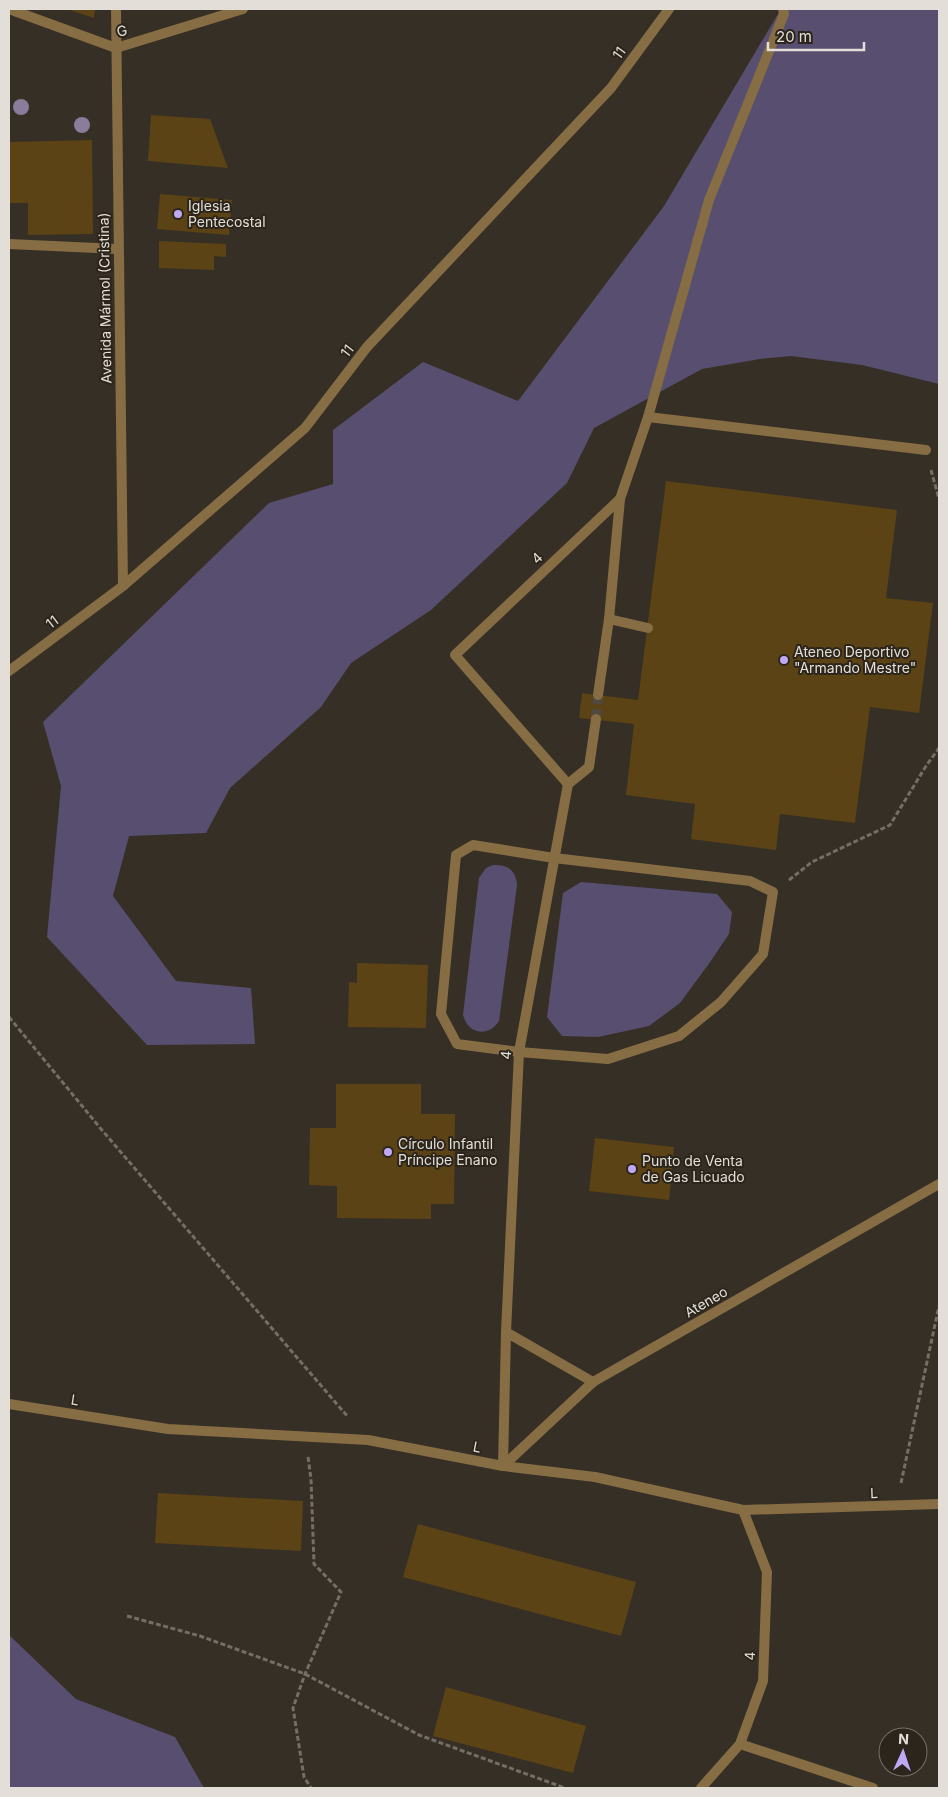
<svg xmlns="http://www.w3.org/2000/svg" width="948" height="1797" font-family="Inter,sans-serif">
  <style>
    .green { fill: #584e6f }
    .building { fill: #5b4316 }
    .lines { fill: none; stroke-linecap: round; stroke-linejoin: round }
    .street-tunnel { stroke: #504940; stroke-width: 10; stroke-dasharray: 10 5; stroke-linecap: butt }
    .path { stroke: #746e65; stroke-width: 3; stroke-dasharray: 5 2.5; stroke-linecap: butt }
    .lane { stroke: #866d44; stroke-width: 10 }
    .street { stroke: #866d44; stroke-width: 10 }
    .tree { fill: #8a7c9b }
    .poi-dot { fill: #bfa8f4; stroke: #2b251b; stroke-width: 2 }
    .labels { text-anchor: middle; stroke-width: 4; stroke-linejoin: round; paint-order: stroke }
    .street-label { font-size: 14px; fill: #e3dfd8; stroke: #2b251b }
    .poi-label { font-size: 14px; fill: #e3dfd8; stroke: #2b251b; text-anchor: start }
  </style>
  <rect width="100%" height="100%" fill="#362f25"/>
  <g class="green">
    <path d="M 781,9 L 939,9 L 939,384 L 862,365 L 791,356 L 760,359 L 702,369 L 594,428 L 567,483 L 431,610 L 351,663 L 321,707 L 230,788 L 206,833 L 129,836 L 113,896 L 176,981 L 251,988 L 255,1044 L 147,1045 L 47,937 L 61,786 L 43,722 L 269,503 L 333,484 L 333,430 L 423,362 L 518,401 L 664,206 Z"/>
    <path d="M 493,865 C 507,864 516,870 517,885 L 499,1021 C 488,1038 468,1034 463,1015 L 479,878 L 486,868 Z"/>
    <path d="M 581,882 L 717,894 L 732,912 L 729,934 L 708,965 L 680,1003 L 649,1026 L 598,1037 L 562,1036 L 547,1017 L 563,893 Z"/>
    <path d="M 9,1635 L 76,1699 L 175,1737 L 204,1788 L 9,1788 Z"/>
  </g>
  <g class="building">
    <path d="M 67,9 L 95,9 L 94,18 Z"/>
    <path d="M 151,115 L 210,119 L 228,168 L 148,161 Z"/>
    <path d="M 92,140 L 93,234 L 28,235 L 28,203 L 9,203 L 9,142 Z"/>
    <path d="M 160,194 L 232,200 L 229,235 L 157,229 Z"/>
    <path d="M 159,241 L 226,244 L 226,257 L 214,256 L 214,270 L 159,268 Z"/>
    <path d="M 666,481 L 897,510 L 886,598 L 933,603 L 919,713 L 870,707 L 855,823 L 780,814 L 776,850 L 691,839 L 695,804 L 626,795 L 634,724 L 579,718 L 582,693 L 638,700 Z"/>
    <path d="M 357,963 L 428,965 L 426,1028 L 348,1027 L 349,982 L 357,983 Z"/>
    <path d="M 336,1084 L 421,1084 L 421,1114 L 455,1114 L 454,1204 L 431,1204 L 431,1219 L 337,1218 L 337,1186 L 309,1185 L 310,1128 L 336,1128 Z"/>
    <path d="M 595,1138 L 674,1147 L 669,1200 L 589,1191 Z"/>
    <path d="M 158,1493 L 303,1501 L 301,1551 L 155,1543 Z"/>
    <path d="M 418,1524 L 636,1582 L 621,1636 L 403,1577 Z"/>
    <path d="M 446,1687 L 586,1726 L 573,1773 L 433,1736 Z"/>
  </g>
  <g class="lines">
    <path class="street-tunnel" d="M 596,719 L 598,695"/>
    <g class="path">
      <path d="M 931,470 L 939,499"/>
      <path d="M 789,880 L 812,862 L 890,825 L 926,766 L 939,748"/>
      <path d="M 9,1017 L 101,1129 L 348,1417"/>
      <path d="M 308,1457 L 311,1479 L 314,1564 L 341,1592 L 305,1674 L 293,1708 L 304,1777 L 311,1788"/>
      <path d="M 901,1483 L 939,1306"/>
      <path d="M 127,1616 L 200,1636 L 305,1674 L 419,1735 L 565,1788"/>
    </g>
    <g class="lane">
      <path d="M 620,499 L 648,417 L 926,450"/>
      <path d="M 609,619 L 648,628"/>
      <path d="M 473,845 L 554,858 L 750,881 L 773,892 L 763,954 L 721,1002 L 679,1036 L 608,1059 L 519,1052 L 457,1044 L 441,1014 L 456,855 Z"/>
    </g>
    <g class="street">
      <path d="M 9,9 L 116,48 L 243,9"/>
      <path d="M 116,9 L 123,586"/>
      <path d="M 9,244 L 118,249"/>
      <path d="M 648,417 L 709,200 L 784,14 L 783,9"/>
      <path d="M 9,671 L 123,586 L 305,428 L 367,347 L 611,88 L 669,9"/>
      <path d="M 568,784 L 455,655 L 620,499 L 609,619 L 598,695"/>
      <path d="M 506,1332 L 593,1382"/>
      <path d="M 9,1404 L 168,1429 L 368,1440 L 503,1466 L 595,1477 L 743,1510 L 939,1504"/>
      <path d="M 503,1466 L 506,1332 L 519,1052 L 568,784 L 589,767 L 596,719"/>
      <path d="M 503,1466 L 593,1382 L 939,1184"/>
      <path d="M 740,1744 L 873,1788"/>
      <path d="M 701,1788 L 740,1744 L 763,1681 L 767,1572 L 743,1510"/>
    </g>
  </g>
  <g class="tree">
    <circle cx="21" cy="107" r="8"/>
    <circle cx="82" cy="125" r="8"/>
  </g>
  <g class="poi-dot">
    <circle cx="178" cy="214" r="5"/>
    <circle cx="784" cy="660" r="5"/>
    <circle cx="388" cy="1152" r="5"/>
    <circle cx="632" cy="1169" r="5"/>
  </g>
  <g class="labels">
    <g class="street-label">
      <text transform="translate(122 31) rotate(-13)" y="5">G</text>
      <text transform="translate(619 53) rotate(-54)" y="5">11</text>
      <text transform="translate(105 298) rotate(-91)" y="5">Avenida Mármol (Cristina)</text>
      <text transform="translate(347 351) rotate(-52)" y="5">11</text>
      <text transform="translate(537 558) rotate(-43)" y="5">4</text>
      <text transform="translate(52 622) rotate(-37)" y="5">11</text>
      <text transform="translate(506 1055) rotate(-85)" y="5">4</text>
      <text transform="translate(706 1302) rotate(-30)" y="5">Ateneo</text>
      <text transform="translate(75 1400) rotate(9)" y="5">L</text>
      <text transform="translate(477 1447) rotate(11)" y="5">L</text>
      <text transform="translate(874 1493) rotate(-2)" y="5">L</text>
      <text transform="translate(750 1656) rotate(-88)" y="5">4</text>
    </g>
    <g class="poi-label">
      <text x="188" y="211">Iglesia<tspan x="188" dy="16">Pentecostal</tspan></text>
      <text x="794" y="657">Ateneo Deportivo<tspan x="794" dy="16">"Armando Mestre"</tspan></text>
      <text x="398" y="1149">Círculo Infantil<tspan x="398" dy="16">Príncipe Enano</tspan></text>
      <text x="642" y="1166">Punto de Venta<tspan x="642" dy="16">de Gas Licuado</tspan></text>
    </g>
  </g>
  <rect width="948" height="1797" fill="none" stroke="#e3dfd8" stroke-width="20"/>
  <g transform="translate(903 1752) rotate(3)"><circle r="24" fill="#2b251b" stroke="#756f67"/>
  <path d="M0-4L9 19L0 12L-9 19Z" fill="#bfa8f4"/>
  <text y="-8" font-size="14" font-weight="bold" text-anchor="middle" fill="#e3dfd8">N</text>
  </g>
  <path d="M768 42v8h96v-8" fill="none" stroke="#e3dfd8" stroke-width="2.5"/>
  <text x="776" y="42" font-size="15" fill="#e3dfd8" stroke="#2b251b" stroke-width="4" paint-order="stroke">20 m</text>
</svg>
